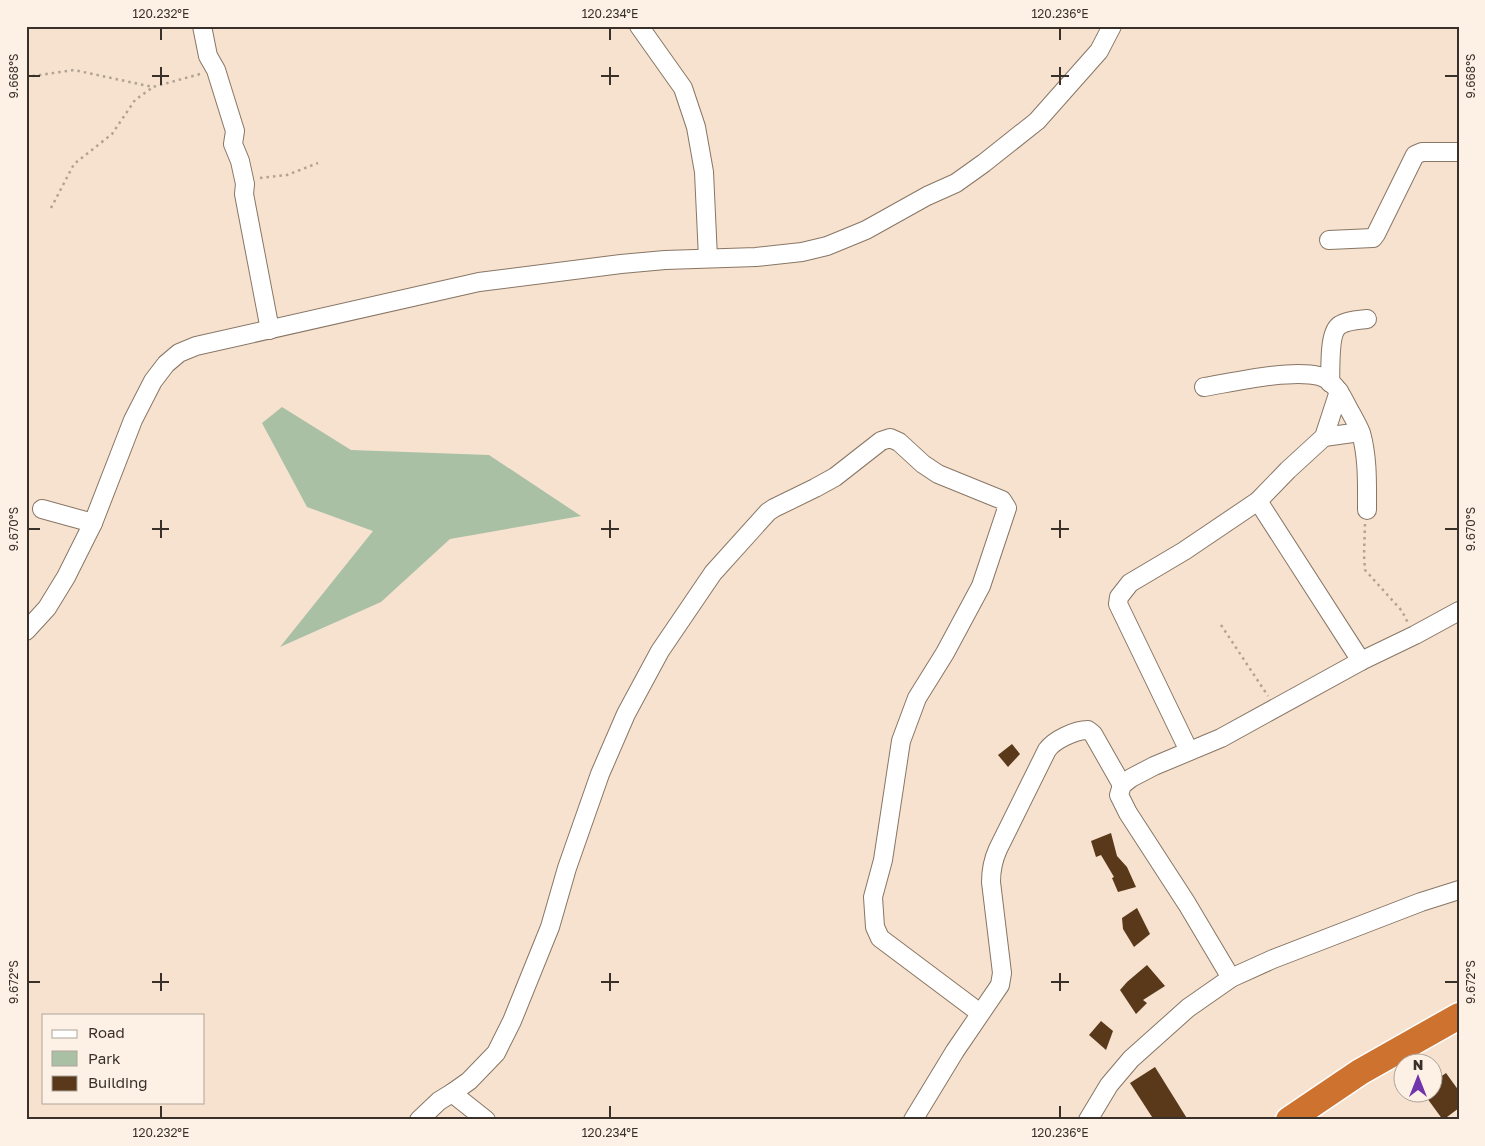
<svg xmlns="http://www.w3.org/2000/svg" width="1485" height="1146" font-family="'Golos Text',sans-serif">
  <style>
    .green { fill: #a9c0a5 }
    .building { fill: #59391a }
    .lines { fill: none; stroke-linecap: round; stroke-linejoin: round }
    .minor-casing { stroke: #887665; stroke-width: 20 }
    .highway-casing { stroke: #fff; stroke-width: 29 }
    .path { stroke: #b2a293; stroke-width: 2.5; stroke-dasharray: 2.5 4; stroke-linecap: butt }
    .minor { stroke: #fff; stroke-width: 18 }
    .highway { stroke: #ce732f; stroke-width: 26 }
    .ticks { fill: none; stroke: #383029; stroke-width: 2 }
    .neatline { fill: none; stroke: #383029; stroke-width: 2 }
    .ticks-label { font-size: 12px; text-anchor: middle; fill: #383029 }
  </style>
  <rect width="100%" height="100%" fill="#f6e2cf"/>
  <path class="green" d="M 282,407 L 351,450 L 489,455 L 581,516 L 450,539 L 381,602 L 280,647 L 373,531 L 307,507 L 262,423 Z"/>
  <g class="building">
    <path d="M 1012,744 L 1020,754 L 1008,767 L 998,755 Z"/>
    <path d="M 1111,833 L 1117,856 L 1127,867 L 1136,887 L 1118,892 L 1112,878 L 1114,877 L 1101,855 L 1096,857 L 1091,841 Z"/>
    <path d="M 1137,908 L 1150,934 L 1134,947 L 1123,929 L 1122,918 Z"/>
    <path d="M 1147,965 L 1165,986 L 1143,1000 L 1147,1003 L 1136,1014 L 1120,990 L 1127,982 Z"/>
    <path d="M 1101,1021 L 1113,1031 L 1106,1050 L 1089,1035 Z"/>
    <path d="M 1155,1067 L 1188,1120 L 1154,1120 L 1130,1083 Z"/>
    <path d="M 1446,1073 L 1459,1091 L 1459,1108 L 1443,1120 L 1424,1094 L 1432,1094 L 1432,1083 Z"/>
  </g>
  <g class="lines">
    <defs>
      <g id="minor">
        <path d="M 202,26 L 208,56 L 216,70 L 235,131 L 233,144 L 240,161 L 245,184 L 244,194 L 270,330"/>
        <path d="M 639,26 L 683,88 L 696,127 L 704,172 L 708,258"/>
        <path d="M 1329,240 L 1373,238 L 1376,234 L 1415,155 L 1422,152 L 1459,152"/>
        <path d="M 1330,383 C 1331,370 1328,332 1340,325 C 1348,320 1358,320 1367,319"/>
        <path d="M 1204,387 C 1234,382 1290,369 1319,376 C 1331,379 1340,392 1345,402 C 1350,412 1357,423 1361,433 C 1368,458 1367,485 1367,510"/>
        <path d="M 1324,437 L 1360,432"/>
        <path d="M 1258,501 L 1361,661"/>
        <path d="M 42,509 L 93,523"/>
        <path d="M 26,631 L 47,608 L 66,577 L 93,523 L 133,420 L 153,381 L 166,364 L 179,353 L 196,346 L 479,282 L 621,264 L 665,260 L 756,257 L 802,252 L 827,246 L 866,230 L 927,196 L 956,183 L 984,163 L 1037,121 L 1099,51 L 1112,26"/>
        <path d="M 1189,751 L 1118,604 L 1119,597 L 1130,583 L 1184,551 L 1258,501 L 1288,470 L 1324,437 L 1339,391"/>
        <path d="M 1231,978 L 1187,904 L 1128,813 L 1119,795 L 1122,785 L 1131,778 L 1154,766 L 1221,738 L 1361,661 L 1415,635 L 1459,611"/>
        <path d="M 452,1093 L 486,1120"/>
        <path d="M 419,1120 L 439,1101 L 452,1093 L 469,1081 L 496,1053 L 512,1021 L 550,927 L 567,868 L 600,774 L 626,714 L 660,651 L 713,573 L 768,512 L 774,508 L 815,488 L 835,477 L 881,441 L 890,438 L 899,442 L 923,464 L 938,474 L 1002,500 L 1007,508 L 981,586 L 945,653 L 917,698 L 901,741 L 883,860 L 873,897 L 875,927 L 880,938 L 980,1013"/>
        <path d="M 913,1120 L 955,1051 L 1000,985 L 1002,973 L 991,882 C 991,869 993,860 998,849 L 1047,750 C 1054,740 1075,730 1088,730 L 1093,734 L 1122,785"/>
        <path d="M 1088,1120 L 1109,1085 L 1131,1059 L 1188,1008 L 1231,978 L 1273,959 L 1421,902 L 1459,890"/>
      </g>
      <path id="highway" d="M 1289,1120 L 1360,1072 L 1459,1016"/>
    </defs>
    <use href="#minor" class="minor-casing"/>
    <use href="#highway" class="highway-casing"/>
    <g class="path">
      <path d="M 26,77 L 74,70 L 153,87 L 200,74"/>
      <path d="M 260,178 L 287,175 L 318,163"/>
      <path d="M 51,208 L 74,164 L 112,134 L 135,100 L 153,87"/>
      <path d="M 1365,524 L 1364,555 L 1365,570 L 1402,611 L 1408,623"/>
      <path d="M 1221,625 L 1268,696"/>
    </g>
    <use href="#minor" class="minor"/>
    <use href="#highway" class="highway"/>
  </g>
  <path class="ticks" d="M 161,28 L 161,40M 610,28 L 610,40M 1060,28 L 1060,40M 161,67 L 161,85M 610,67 L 610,85M 1060,67 L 1060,85M 28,76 L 40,76M 152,76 L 169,76M 601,76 L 619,76M 1051,76 L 1069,76M 1445,76 L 1458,76M 161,520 L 161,538M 610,520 L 610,538M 1060,520 L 1060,538M 28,529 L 40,529M 152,529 L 169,529M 601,529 L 619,529M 1051,529 L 1069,529M 1445,529 L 1458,529M 161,973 L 161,991M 610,973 L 610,991M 1060,973 L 1060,991M 28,982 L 40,982M 152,982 L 169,982M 601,982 L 619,982M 1051,982 L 1069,982M 1445,982 L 1458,982M 161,1106 L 161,1118M 610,1106 L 610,1118M 1060,1106 L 1060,1118"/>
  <rect width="1485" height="1146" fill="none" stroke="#fdf1e5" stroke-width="55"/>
  <rect x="42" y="1014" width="162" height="90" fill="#fdf1e5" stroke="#aea49a"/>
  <rect x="52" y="1030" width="25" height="8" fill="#ffffff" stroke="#aea49a"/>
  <text x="88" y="1038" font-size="15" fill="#383029">Road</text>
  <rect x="52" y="1051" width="25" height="15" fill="#a9c0a5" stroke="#aea49a"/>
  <text x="88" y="1064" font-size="15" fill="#383029">Park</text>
  <rect x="52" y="1076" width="25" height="15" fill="#59391a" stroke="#aea49a"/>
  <text x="88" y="1088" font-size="15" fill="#383029">Building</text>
  <g transform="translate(1418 1078)"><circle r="24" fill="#fdf1e5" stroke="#aea49a"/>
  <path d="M0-4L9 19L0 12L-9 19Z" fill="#7134aa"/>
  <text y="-8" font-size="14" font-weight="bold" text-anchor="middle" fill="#383029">N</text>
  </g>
  <rect x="28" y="28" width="1430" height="1090" class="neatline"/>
  <g class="ticks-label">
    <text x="161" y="18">120.232°E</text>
    <text x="610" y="18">120.234°E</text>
    <text x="1060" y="18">120.236°E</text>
    <text transform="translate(14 76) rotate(-90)" y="4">9.668°S</text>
    <text transform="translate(1471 76) rotate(-90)" y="4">9.668°S</text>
    <text transform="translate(14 529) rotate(-90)" y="4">9.670°S</text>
    <text transform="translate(1471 529) rotate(-90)" y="4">9.670°S</text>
    <text transform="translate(14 982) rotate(-90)" y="4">9.672°S</text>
    <text transform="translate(1471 982) rotate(-90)" y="4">9.672°S</text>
    <text x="161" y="1137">120.232°E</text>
    <text x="610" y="1137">120.234°E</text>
    <text x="1060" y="1137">120.236°E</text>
  </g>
</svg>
